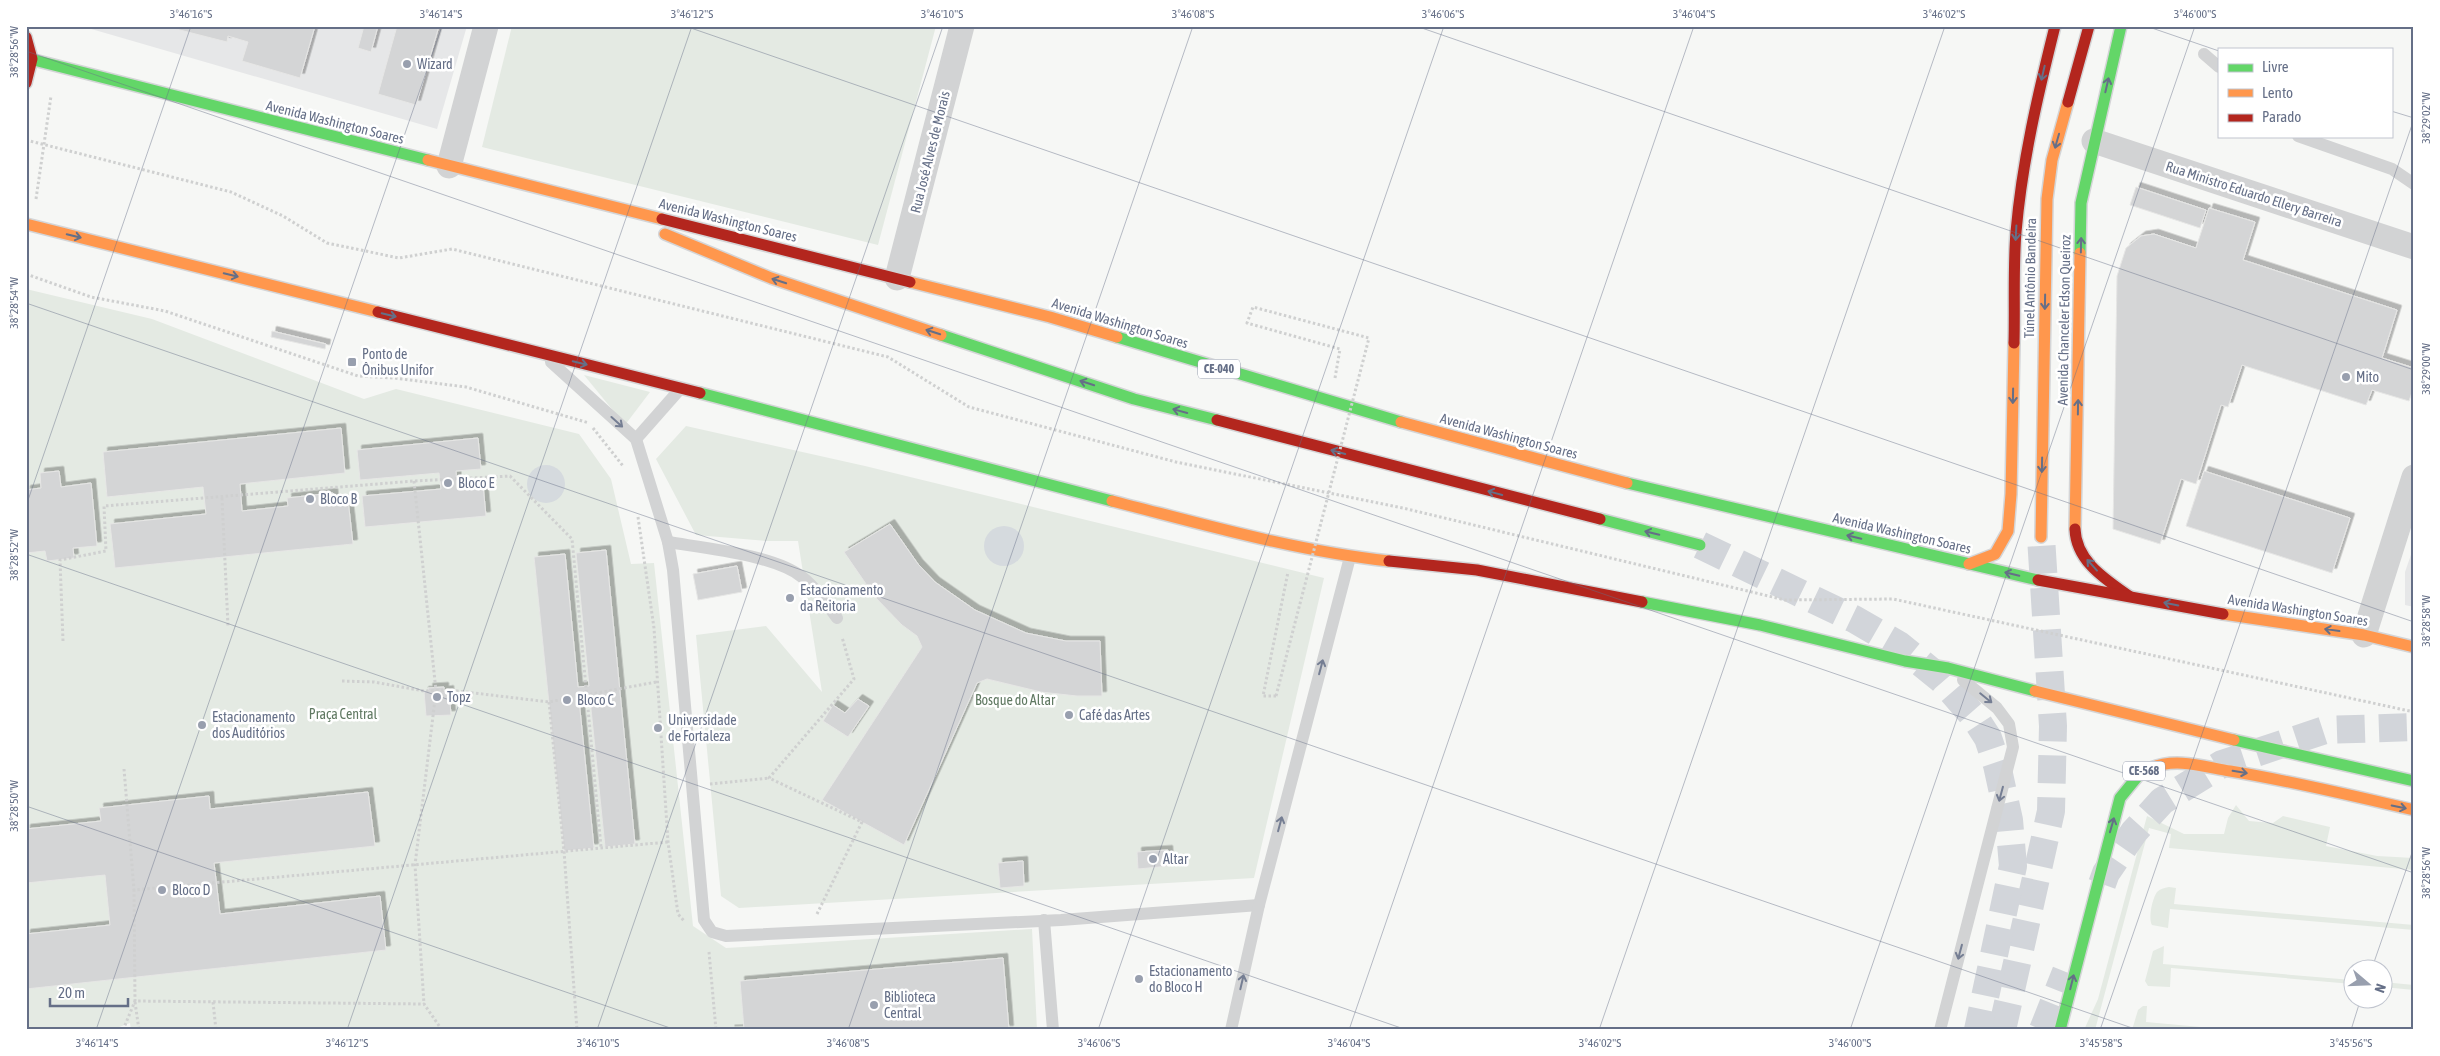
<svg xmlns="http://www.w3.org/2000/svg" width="2440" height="1056" font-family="'Asap Condensed',sans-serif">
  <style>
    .built { fill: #e6e7e8 }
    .green { fill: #e4eae3 }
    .water { fill: #d5dade }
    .building { fill: #d4d5d6; stroke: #e6e6e5; filter: url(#shadow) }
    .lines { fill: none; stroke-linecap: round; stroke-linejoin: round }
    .secondary-tunnel { stroke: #d2d5da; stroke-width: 28; stroke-dasharray: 28 14; stroke-linecap: butt }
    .highway-tunnel { stroke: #d2d5da; stroke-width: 28; stroke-dasharray: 28 14; stroke-linecap: butt }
    .fast-casing { stroke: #d4d5d7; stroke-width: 14 }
    .slow-casing { stroke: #d4d5d7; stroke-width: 14 }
    .jam-casing { stroke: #d4d5d7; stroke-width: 14 }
    .path { stroke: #cfd0d0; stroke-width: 3; stroke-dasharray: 2.5 2.5; stroke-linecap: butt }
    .lane { stroke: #d2d3d4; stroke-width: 12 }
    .street { stroke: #d2d3d4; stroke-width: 25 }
    .fast { stroke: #63d668; stroke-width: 11 }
    .slow { stroke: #ff974d; stroke-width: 11 }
    .jam { stroke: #b3261e; stroke-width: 11 }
    .path-bridge { stroke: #cfd0d0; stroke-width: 3; stroke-dasharray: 2.5 2.5; stroke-linecap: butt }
    .oneway { stroke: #656f87 }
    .oneway2 { stroke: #757e93 }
    .ticks { fill: none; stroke: #656f87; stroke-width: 1; stroke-opacity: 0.45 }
    .poi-dot { fill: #989fae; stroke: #fff; stroke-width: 2 }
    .labels { text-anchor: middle; stroke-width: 5; stroke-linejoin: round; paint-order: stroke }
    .shield { fill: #fff; stroke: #939aab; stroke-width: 1 }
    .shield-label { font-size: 12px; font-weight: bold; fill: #656f87 }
    .poi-label { font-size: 14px; fill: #656f87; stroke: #fff; text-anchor: start }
    .street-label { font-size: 14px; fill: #656f87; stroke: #fff }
    .park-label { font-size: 14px; fill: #607962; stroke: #fff }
    .neatline { fill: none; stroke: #656f87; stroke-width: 2 }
    .ticks-label { font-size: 12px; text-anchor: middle; fill: #656f87 }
  </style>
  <defs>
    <filter id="shadow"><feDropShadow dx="4.5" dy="-4.5" stdDeviation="0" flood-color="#0004"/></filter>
  </defs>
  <rect width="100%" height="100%" fill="#f6f7f5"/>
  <g class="built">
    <path d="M 81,26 L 467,26 L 437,129 Z"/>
    <path d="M 2414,546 L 2414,607 L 2405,605 L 2405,572 Z"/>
  </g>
  <g class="green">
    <path d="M 512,26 L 936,26 L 878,245 L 482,147 Z"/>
    <path d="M 26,289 L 152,319 L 364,399 L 396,389 L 579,434 L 611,479 L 631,564 L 654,563 L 693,926 L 726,948 L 1032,929 L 1037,1030 L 131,1030 L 130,1023 L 111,1030 L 26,1030 Z"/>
    <path d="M 584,375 L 650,392 L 625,425 Z"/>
    <path d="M 686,426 L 865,466 L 1324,578 L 1254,878 L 739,908 L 721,896 L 696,635 L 766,626 L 822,692 L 798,541 L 766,541 L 696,535 L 656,459 Z"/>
    <path d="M 2236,805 L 2249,821 L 2273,823 L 2283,816 L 2330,827 L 2326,846 L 2377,856 L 2414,858 L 2414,870 L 2169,848 L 2171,834 L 2149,828 L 2095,1030 L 2084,1030 L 2098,999 L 2147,816 L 2184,834 L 2224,834 L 2228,818 Z"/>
    <path d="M 2169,887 L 2176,888 L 2174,904 L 2414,925 L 2414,930 L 2170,909 L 2168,928 L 2152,925 C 2148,919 2152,899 2157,892 C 2160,889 2164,888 2169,887 Z"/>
    <path d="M 2164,946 L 2163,964 L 2352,980 L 2352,984 L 2171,968 L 2170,987 L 2148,986 L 2145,981 L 2153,951 Z"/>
    <path d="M 2383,982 L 2414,985 L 2414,990 L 2383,987 Z"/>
    <path d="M 2143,1006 L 2147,1006 L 2146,1022 L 2234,1030 L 2146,1027 L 2146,1030 L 2132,1030 L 2138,1010 Z"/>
  </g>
  <g class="water">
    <circle cx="546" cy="484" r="19"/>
    <circle cx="1004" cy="546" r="20"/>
  </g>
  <g class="building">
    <path d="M 177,26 L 315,26 L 300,78 L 242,61 L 248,42 L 228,36 L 227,42 L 176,29 Z"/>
    <path d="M 364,26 L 378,26 L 371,52 L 358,48 Z"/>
    <path d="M 397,26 L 439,26 L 416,105 L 378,94 Z"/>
    <path d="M 2136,187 L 2206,210 L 2200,228 L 2130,205 Z"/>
    <path d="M 2209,208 L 2255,222 L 2243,260 L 2397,310 L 2382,358 L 2414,368 L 2414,386 L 2409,401 L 2372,390 L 2366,405 L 2242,365 L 2228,407 L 2221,405 L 2196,484 L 2181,479 L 2160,544 L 2113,529 L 2117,276 L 2126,248 L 2141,236 L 2154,234 L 2196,248 Z"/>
    <path d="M 272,331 L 326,344 L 325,349 L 271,337 Z"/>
    <path d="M 341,428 L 345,473 L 240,484 L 242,511 L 288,506 L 287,498 L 333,493 L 334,501 L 348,500 L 353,544 L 115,568 L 110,524 L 206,514 L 203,487 L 107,497 L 103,452 Z"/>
    <path d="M 478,438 L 481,469 L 456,471 L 457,487 L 483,485 L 486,516 L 365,527 L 362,496 L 441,489 L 439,473 L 360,480 L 357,450 Z"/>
    <path d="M 59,471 L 61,487 L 91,483 L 97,546 L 73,548 L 74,558 L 47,561 L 45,551 L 26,553 L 26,490 L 41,488 L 40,473 Z"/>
    <path d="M 2204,471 L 2350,518 L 2332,573 L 2186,526 Z"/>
    <path d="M 890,524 L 918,564 L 935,582 L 975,610 L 1026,633 L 1066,641 L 1100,641 L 1102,696 L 1077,696 L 1041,692 L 987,679 L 977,683 L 904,845 L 822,800 L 922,647 L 917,636 L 902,625 L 875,597 L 844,552 Z"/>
    <path d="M 606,550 L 635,844 L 605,847 L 590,699 L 579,700 L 594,848 L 564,851 L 534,557 L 565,554 L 578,687 L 589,686 L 576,553 Z"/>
    <path d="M 737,566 L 742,592 L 698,600 L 693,574 Z"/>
    <path d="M 444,687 L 444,691 L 449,690 L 451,715 L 426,716 L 424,691 L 429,691 L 428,688 Z"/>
    <path d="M 858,699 L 869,706 L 848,737 L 823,721 L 833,705 L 845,713 Z"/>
    <path d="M 368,792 L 375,846 L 214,863 L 220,914 L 380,896 L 386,950 L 26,989 L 26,934 L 110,925 L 105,875 L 26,883 L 26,829 L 101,821 L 99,808 L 209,796 L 210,809 Z"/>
    <path d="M 1168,850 L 1169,866 L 1138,869 L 1137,852 Z"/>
    <path d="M 1023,861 L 1024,886 L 1000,888 L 998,863 Z"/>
    <path d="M 1003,958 L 1009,1030 L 730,1030 L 744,1029 L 740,981 Z"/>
  </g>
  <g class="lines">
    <path class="secondary-tunnel" d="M 2002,1030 L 2051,811 L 2053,726 L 2041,537"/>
    <g class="highway-tunnel">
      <path d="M 1700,545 L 1854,619 L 1899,645 L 1942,680 L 1975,718 L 1988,738 L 1997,765 L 2009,820 L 2013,866 L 1978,1030"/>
      <path d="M 2102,884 L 2106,873 L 2134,832 L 2162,801 L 2222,764 L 2325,730 L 2414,727"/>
      <path d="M 2043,1030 L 2066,972"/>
    </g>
    <defs>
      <g id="fast">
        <path d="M 26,58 L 428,160"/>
        <path d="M 2080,253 L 2081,203 L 2121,26"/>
        <path d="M 941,335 L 1134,399 L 1217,420"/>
        <path d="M 1117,337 L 1401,422"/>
        <path d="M 700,393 L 1112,501"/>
        <path d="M 1627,483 L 2038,580"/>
        <path d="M 1600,519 L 1700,545"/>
        <path d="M 1642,602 L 1760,625 L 1905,661 L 1948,668 L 2035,691"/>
        <path d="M 2234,740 L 2414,781"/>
        <path d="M 2060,1030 L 2120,798 L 2138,776 L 2151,768"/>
      </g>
      <g id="slow">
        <path d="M 428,160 L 662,219"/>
        <path d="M 26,224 L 378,312"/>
        <path d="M 665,234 L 771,278 L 941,335"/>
        <path d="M 910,282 L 1050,317 L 1117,337"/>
        <path d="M 1401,422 L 1627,483"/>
        <path d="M 1112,501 C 1203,524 1295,551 1389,561"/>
        <path d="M 2075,529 L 2080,253"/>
        <path d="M 2041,537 L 2047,199 L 2052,160 L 2068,102"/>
        <path d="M 1969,564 L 1995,554 L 2008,531 L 2011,494 L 2014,343"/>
        <path d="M 2223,614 L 2364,635 L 2414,647"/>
        <path d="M 2035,691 L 2234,740"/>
        <path d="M 2151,768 C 2176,757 2205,767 2230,771 C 2292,781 2353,796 2414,810"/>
      </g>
      <g id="jam">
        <path d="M 26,37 L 32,59 L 26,83"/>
        <path d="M 2068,102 L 2089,26"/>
        <path d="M 662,219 L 910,282"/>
        <path d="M 378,312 L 700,393"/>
        <path d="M 2014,343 C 2015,307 2013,269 2016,232 C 2022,162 2038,94 2055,26"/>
        <path d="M 1217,420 L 1600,519"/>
        <path d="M 2075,529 C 2076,561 2105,579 2129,596"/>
        <path d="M 1389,561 L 1477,570 L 1642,602"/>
        <path d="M 2038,580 L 2223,614"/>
      </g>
    </defs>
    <use href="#fast" class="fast-casing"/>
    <use href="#slow" class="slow-casing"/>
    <use href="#jam" class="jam-casing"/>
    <g class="path">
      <path d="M 26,140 L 231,192 L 283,216 L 327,243 L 399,258 L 452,249 L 888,357 L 969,407 L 1176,462 L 1403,508 L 1785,600 L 1893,599 L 2414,712"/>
      <path d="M 36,199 L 51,96"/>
      <path d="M 26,274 L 91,297 L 165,311 L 358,376 L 394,378 L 466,387 L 589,423"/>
      <path d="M 1335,378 L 1340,349 L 1247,323 L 1253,307 L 1369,338"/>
      <path d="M 593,428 L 623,466"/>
      <path d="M 414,481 L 436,691 L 415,865 L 424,1004"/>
      <path d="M 222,498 L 228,626"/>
      <path d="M 638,517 L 654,628 L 668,842 L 678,914 L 685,922"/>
      <path d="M 63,641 L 60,560 L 106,551 L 104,506 L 414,481 L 510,476 L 572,539 L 601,847"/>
      <path d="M 342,681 L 374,682 L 424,691 L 449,690 L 549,702 L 656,682"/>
      <path d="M 1276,696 L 1263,696 L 1288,572"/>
      <path d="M 549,702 L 564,851 L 577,1030"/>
      <path d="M 124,769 L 134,890"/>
      <path d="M 710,784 L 769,778"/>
      <path d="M 817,914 L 862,822 L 769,778 L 854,679 L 842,637"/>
      <path d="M 709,952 L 716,1030"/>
      <path d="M 135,1002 L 139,1030"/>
      <path d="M 213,1002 L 216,1030"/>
      <path d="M 123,1030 L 135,1001"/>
      <path d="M 442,1030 L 424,1004 L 135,1001 L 134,890 L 668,842"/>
    </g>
    <g class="lane">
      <path d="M 2204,54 L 2219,67"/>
      <path d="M 2298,136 L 2392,169 L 2414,184"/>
      <path d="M 551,362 L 636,439 L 668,542 L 673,570 L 704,920 L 712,932 L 726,936 L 1061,920 L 1259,905"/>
      <path d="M 636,439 L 681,388"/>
      <path d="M 668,542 C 704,548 775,555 802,577 C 816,588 826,603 837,618"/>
      <path d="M 1044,920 L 1053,1030"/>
      <path d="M 1231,1030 L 1259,905 L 1350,557"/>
      <path d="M 1940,1030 L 2013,747 L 2009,724 L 1997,708 L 1963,680"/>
    </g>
    <g class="street">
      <path d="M 2094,141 L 2414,247"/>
      <path d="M 449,166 L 486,26"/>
      <path d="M 897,278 L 962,26"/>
      <path d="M 2364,635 L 2414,477"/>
    </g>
    <use href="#fast" class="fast"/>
    <use href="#slow" class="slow"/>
    <use href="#jam" class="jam"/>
    <path class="path-bridge" d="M 1276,696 L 1369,338"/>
  </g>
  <defs><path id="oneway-shaft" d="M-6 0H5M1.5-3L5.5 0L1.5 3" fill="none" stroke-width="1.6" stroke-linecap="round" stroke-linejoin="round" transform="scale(1.25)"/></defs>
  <g class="oneway">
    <use href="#oneway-shaft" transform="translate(2043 73) rotate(103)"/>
    <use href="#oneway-shaft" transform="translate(2107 85) rotate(-77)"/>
    <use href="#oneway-shaft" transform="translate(2057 141) rotate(106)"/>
    <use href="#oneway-shaft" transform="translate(2016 233) rotate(93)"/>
    <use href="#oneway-shaft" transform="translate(74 236) rotate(14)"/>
    <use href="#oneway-shaft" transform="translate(2081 245) rotate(-89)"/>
    <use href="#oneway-shaft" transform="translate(231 275) rotate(14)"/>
    <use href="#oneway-shaft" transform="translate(779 281) rotate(-162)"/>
    <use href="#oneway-shaft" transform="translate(2045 302) rotate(91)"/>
    <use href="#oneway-shaft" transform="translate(389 315) rotate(14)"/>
    <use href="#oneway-shaft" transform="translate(933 332) rotate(-162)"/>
    <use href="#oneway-shaft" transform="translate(580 363) rotate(14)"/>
    <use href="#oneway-shaft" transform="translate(1087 383) rotate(-162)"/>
    <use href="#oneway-shaft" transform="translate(2013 396) rotate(91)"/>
    <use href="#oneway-shaft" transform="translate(2078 407) rotate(-89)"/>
    <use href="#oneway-shaft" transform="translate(1180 411) rotate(-165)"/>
    <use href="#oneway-shaft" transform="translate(1338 452) rotate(-165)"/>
    <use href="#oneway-shaft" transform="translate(2042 465) rotate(91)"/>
    <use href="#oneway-shaft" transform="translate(1495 493) rotate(-165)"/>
    <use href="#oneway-shaft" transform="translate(1652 533) rotate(-166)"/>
    <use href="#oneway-shaft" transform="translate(1854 537) rotate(-167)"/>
    <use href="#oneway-shaft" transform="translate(2092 565) rotate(-132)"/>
    <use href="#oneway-shaft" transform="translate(2012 574) rotate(-167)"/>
    <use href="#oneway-shaft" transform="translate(2171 604) rotate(-169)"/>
    <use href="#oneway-shaft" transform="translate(2332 630) rotate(-172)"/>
    <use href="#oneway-shaft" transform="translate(2240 772) rotate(9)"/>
    <use href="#oneway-shaft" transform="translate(2399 807) rotate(12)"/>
    <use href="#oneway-shaft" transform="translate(2112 825) rotate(-74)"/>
    <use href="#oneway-shaft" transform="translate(2072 982) rotate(-76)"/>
  </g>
  <g class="oneway2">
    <use href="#oneway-shaft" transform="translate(617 422) rotate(42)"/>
    <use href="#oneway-shaft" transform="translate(1321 667) rotate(-75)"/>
    <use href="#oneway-shaft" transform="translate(1986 698) rotate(39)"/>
    <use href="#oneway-shaft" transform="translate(2001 794) rotate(105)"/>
    <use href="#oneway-shaft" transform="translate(1280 824) rotate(-75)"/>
    <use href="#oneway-shaft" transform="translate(1960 952) rotate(105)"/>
    <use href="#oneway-shaft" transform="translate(1242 982) rotate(-77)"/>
  </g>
  <path class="ticks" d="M 685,26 L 2414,622M 1416,26 L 2414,370M 2146,26 L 2219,51M 26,51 L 2414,873M 2391,111 L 2414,118M 26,303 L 2138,1030M 26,506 L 191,26M 26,554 L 1407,1030M 26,806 L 676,1030M 2372,968 L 2414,847M 96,1030 L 442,26M 347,1030 L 692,26M 597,1030 L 943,26M 848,1030 L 1193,26M 1098,1030 L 1444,26M 1349,1030 L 1694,26M 1599,1030 L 1945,26M 1850,1030 L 2195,26M 2100,1030 L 2414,119M 2351,1030 L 2361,998"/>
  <g class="poi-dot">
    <circle cx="407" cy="64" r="5"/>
    <rect x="347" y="357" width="10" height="10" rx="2.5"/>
    <circle cx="2346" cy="377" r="5"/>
    <circle cx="448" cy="483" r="5"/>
    <circle cx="310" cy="499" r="5"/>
    <circle cx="790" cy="598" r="5"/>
    <circle cx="437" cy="697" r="5"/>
    <circle cx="567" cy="700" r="5"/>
    <circle cx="1069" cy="715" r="5"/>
    <circle cx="202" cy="725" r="5"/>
    <circle cx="658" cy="728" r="5"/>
    <circle cx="1153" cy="859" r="5"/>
    <circle cx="162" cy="890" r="5"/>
    <circle cx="1139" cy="979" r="5"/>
    <circle cx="874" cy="1005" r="5"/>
  </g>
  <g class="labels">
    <g class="shield">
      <rect x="1198" y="359.5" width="42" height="19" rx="4"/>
      <rect x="2123" y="761.5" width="42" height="19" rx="4"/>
    </g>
    <g class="shield-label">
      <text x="1219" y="373">CE-040</text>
      <text x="2144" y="775">CE-568</text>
    </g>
    <g class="poi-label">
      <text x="417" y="69">Wizard</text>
      <text x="362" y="359">Ponto de<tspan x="362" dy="16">Ônibus Unifor</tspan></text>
      <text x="2356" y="382">Mito</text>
      <text x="458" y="488">Bloco E</text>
      <text x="320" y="504">Bloco B</text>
      <text x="800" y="595">Estacionamento<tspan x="800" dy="16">da Reitoria</tspan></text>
      <text x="447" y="702">Topz</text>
      <text x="577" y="705">Bloco C</text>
      <text x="1079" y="720">Café das Artes</text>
      <text x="212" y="722">Estacionamento<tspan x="212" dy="16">dos Auditórios</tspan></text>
      <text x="668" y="725">Universidade<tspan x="668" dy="16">de Fortaleza</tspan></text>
      <text x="1163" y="864">Altar</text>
      <text x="172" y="895">Bloco D</text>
      <text x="1149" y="976">Estacionamento<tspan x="1149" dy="16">do Bloco H</tspan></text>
      <text x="884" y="1002">Biblioteca<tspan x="884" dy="16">Central</tspan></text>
    </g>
    <g class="street-label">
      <text transform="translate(335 122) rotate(14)" y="5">Avenida Washington Soares</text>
      <text transform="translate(930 152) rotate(-76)" y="5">Rua José Alves de Morais</text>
      <text transform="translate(2254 194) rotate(18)" y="5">Rua Ministro Eduardo Ellery Barreira</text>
      <text transform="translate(728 220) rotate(14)" y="5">Avenida Washington Soares</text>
      <text transform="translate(2030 278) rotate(-89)" y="5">Túnel Antônio Bandeira</text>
      <text transform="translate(2064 320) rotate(-89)" y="5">Avenida Chanceler Edson Queiroz</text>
      <text transform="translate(1120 323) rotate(17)" y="5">Avenida Washington Soares</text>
      <text transform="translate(1509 436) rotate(15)" y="5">Avenida Washington Soares</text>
      <text transform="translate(1902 533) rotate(13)" y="5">Avenida Washington Soares</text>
      <text transform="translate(2298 610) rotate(9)" y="5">Avenida Washington Soares</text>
    </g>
    <g class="park-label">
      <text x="1015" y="705">Bosque do Altar</text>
      <text x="343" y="719">Praça Central</text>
    </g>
  </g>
  <rect width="2440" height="1056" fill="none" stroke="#ffffff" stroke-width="55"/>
  <rect x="2218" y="48" width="175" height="90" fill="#ffffff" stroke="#c1c5cf"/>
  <rect x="2228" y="64" width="25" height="8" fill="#63d668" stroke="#c1c5cf"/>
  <text x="2262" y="72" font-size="15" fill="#656f87">Livre</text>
  <rect x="2228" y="89" width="25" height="8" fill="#ff974d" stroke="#c1c5cf"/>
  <text x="2262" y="98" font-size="15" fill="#656f87">Lento</text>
  <rect x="2228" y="114" width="25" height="8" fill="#b3261e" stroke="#c1c5cf"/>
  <text x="2262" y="122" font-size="15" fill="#656f87">Parado</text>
  <g transform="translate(2368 984) rotate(109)"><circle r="24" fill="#ffffff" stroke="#c1c5cf"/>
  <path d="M0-4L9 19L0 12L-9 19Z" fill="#989fae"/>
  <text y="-8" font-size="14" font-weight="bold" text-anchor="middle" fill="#656f87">N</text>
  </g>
  <path d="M50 998v8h78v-8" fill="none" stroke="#656f87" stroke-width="2.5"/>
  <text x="58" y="998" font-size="15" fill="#656f87" stroke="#ffffff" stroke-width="4" paint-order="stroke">20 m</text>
  <rect x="28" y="28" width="2384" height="1000" class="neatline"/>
  <g class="ticks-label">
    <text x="191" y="18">3°46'16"S</text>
    <text x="441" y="18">3°46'14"S</text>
    <text x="692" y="18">3°46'12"S</text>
    <text x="942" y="18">3°46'10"S</text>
    <text x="1193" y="18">3°46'08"S</text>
    <text x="1443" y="18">3°46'06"S</text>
    <text x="1694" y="18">3°46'04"S</text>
    <text x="1944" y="18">3°46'02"S</text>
    <text x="2195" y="18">3°46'00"S</text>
    <text transform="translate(14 52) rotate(-90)" y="4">38°28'56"W</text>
    <text transform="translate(2426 118) rotate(-90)" y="4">38°29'02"W</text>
    <text transform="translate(14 303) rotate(-90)" y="4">38°28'54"W</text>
    <text transform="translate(2426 369) rotate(-90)" y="4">38°29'00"W</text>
    <text transform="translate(14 555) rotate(-90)" y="4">38°28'52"W</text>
    <text transform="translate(2426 621) rotate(-90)" y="4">38°28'58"W</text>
    <text transform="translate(14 806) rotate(-90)" y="4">38°28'50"W</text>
    <text transform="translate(2426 873) rotate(-90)" y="4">38°28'56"W</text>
    <text x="97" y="1047">3°46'14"S</text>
    <text x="347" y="1047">3°46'12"S</text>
    <text x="598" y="1047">3°46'10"S</text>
    <text x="848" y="1047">3°46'08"S</text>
    <text x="1099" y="1047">3°46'06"S</text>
    <text x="1349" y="1047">3°46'04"S</text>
    <text x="1600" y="1047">3°46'02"S</text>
    <text x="1850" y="1047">3°46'00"S</text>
    <text x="2101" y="1047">3°45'58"S</text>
    <text x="2351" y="1047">3°45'56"S</text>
  </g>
</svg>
